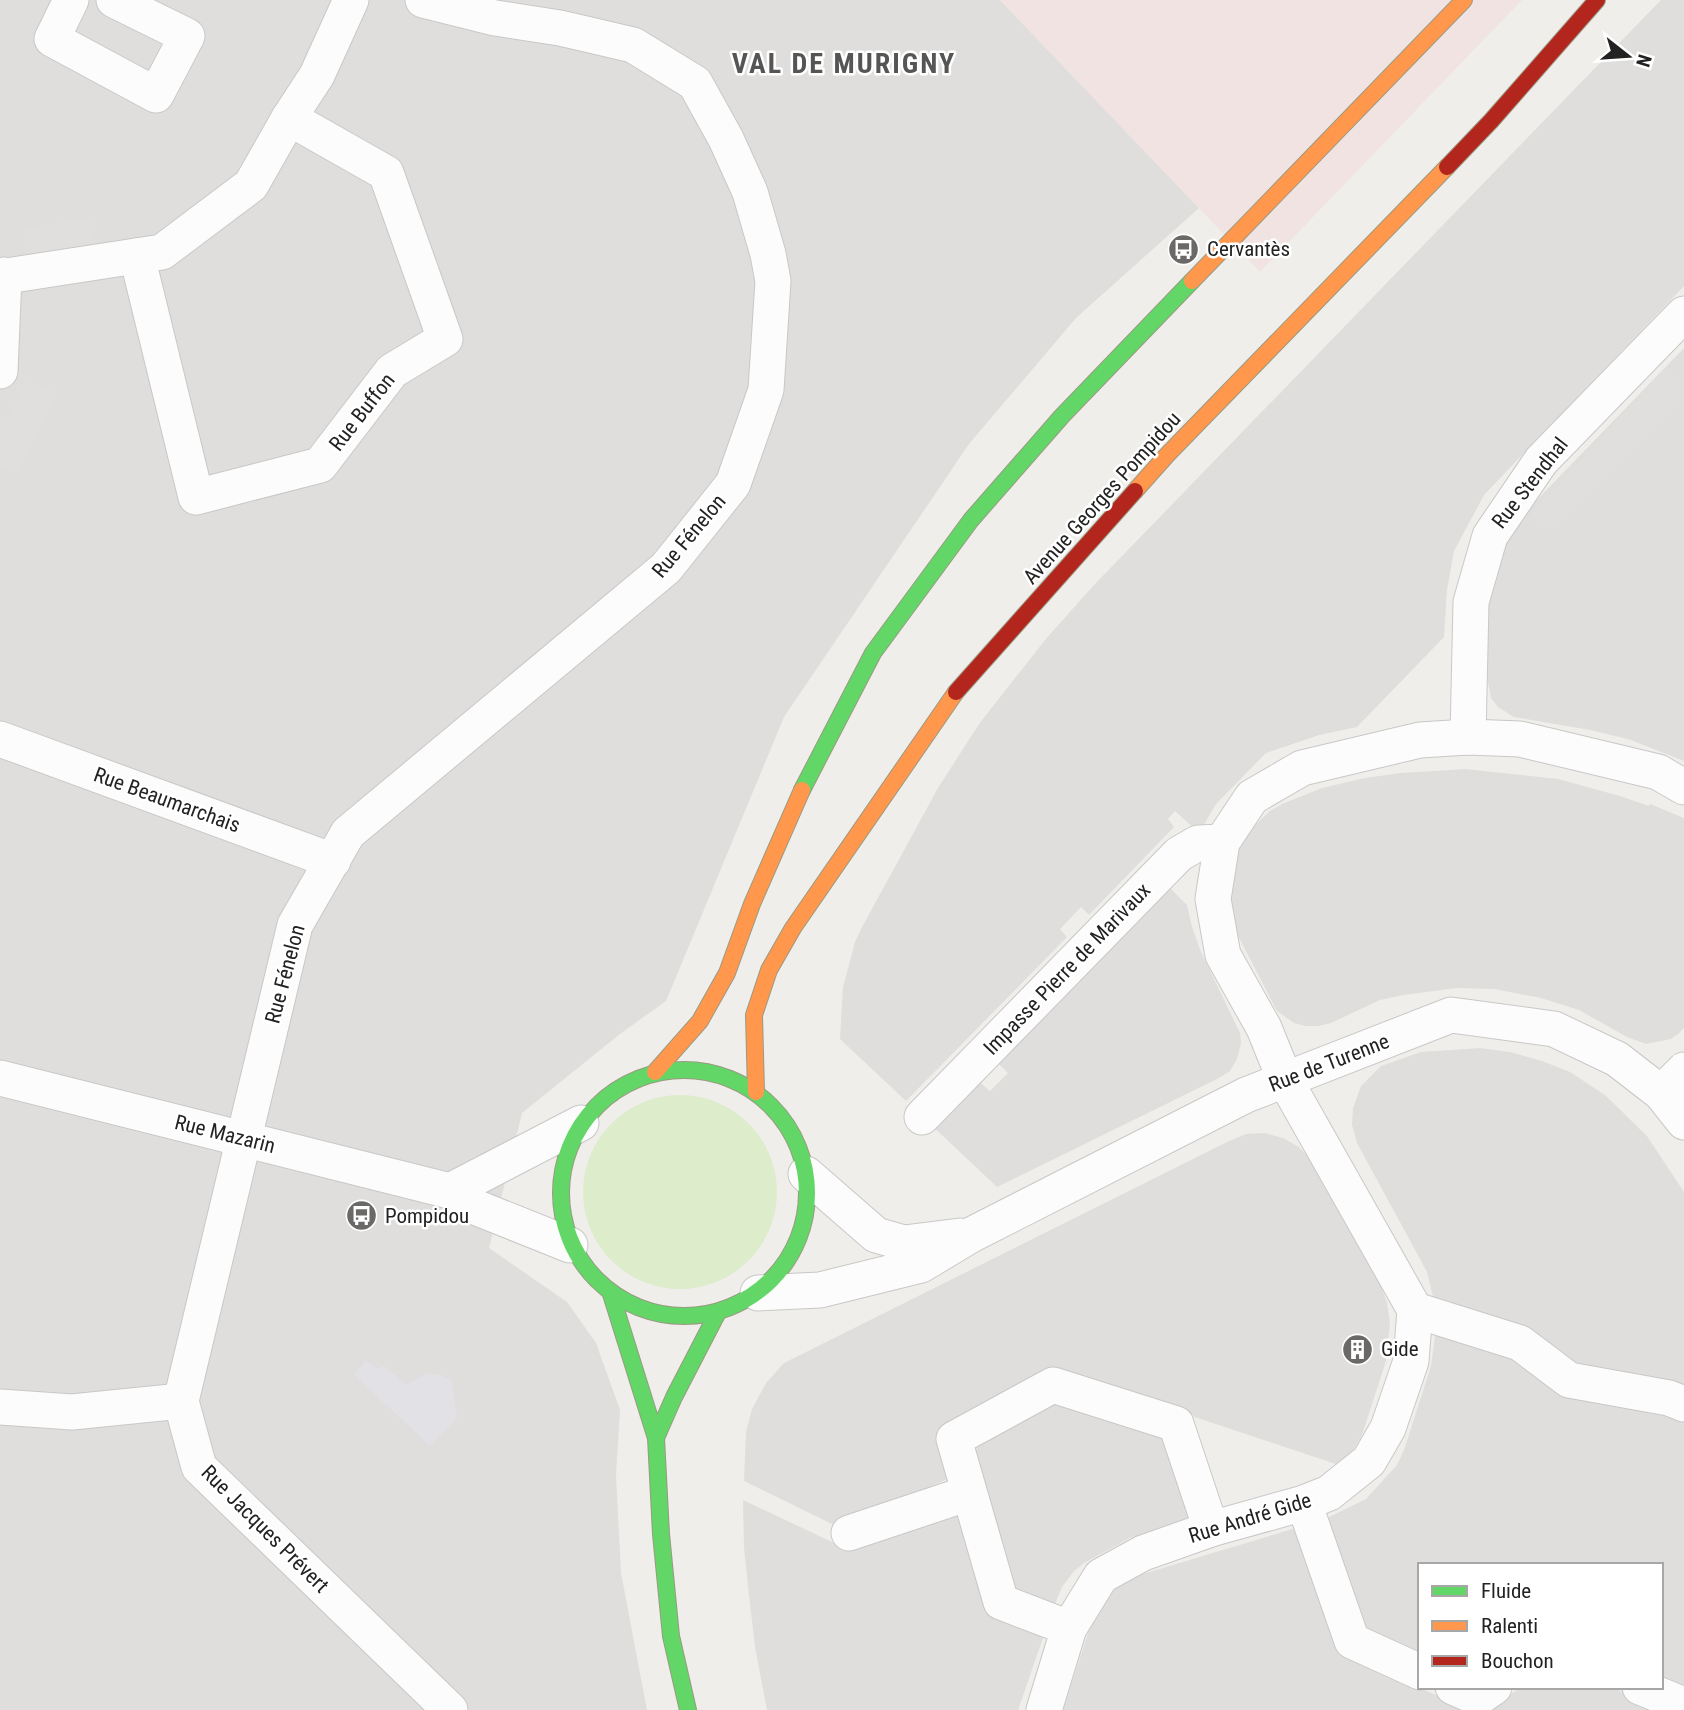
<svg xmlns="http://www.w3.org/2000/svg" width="1684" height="1710" font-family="'Roboto Condensed',sans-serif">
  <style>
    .residential { fill: #dfdedc }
    .commercial { fill: #f1e3e1 }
    .grass { fill: #ddeccb }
    .parking { fill: #e0dfde }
    .plaza { fill: #e2e1e5 }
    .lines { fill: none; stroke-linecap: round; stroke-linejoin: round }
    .street-casing { stroke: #c9c8c7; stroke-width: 37 }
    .fast-casing { stroke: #999a82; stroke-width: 18 }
    .slow-casing { stroke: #999a82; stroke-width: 18 }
    .jam-casing { stroke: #999a82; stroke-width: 18 }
    .street { stroke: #fdfcfc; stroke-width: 35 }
    .fast { stroke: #63d668; stroke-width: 16 }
    .slow { stroke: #ff974d; stroke-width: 16 }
    .jam { stroke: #b3261e; stroke-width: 16 }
    .labels { text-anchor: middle; stroke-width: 5; stroke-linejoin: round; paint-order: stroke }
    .poi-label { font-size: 21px; fill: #222; stroke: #fff; text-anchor: start }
    .street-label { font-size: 21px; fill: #222; stroke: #fff }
    .district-label { font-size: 28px; font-weight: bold; letter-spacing: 2px; fill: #555; stroke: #fff }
  </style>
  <rect width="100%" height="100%" fill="#f0eeeb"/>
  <g class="residential">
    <path d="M 0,0 L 1000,0 L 1199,208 L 1076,318 L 969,444 L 784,717 L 666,1001 L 620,1034 L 522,1113 L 489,1248 L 567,1302 L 596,1343 L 620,1410 L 616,1475 L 621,1573 L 647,1710 L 0,1710 Z"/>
    <path d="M 1661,0 L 1684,0 L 1684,286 L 1484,495 L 1454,551 L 1447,590 L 1444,637 L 1357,727 L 1319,735 L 1266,753 L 1216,804 L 1199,833 L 1175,811 L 1168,819 L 1174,827 L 1089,915 L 1081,907 L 1060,929 L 1067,937 L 906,1101 L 840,1039 L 843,987 L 855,942 L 861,929 L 938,788 L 979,724 L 1045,640 L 1093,586 Z"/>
    <path d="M 1684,348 L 1684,761 L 1628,739 L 1590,730 L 1514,717 L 1498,707 L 1491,698 L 1488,682 L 1488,602 L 1504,543 L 1530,507 Z"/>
    <path d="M 1465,769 L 1558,779 L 1620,796 L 1649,806 L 1650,804 L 1684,818 L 1684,1028 L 1678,1034 L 1671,1039 L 1646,1044 L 1627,1037 L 1579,1010 L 1541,998 L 1494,989 L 1457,988 L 1403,995 L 1380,1000 L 1331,1023 L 1318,1026 L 1306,1026 L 1294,1023 L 1277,1011 L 1236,932 L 1229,908 L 1234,855 L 1248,832 L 1270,811 L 1282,804 L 1322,788 L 1365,778 L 1401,773 Z"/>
    <path d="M 1164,882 L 1187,905 L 1192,927 L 1201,952 L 1240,1033 L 1241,1043 L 1237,1059 L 1230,1071 L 1219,1078 L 997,1187 L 928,1122 L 975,1078 L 990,1091 L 1008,1073 L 994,1059 Z"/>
    <path d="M 1480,1048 L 1510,1052 L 1542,1061 L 1570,1072 L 1605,1095 L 1647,1136 L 1684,1192 L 1684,1390 L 1571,1368 L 1434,1301 L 1427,1272 L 1357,1143 L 1352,1125 L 1353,1108 L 1361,1086 L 1381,1066 L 1421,1052 Z"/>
    <path d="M 1265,1133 L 1283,1138 L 1299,1147 L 1312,1161 L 1381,1286 L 1387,1303 L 1390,1323 L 1386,1361 L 1362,1435 L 1350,1456 L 1339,1465 L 1066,1374 L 937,1439 L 948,1479 L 836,1526 L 744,1481 L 746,1432 L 752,1409 L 766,1383 L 784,1363 L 1227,1142 L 1246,1134 Z"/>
    <path d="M 1436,1328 L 1684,1418 L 1684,1690 L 1661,1679 L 1661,1565 L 1420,1565 L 1420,1661 L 1368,1637 L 1325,1519 L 1366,1499 L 1397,1465 L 1404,1450 L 1431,1366 Z"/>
    <path d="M 1054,1401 L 1163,1435 L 1196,1517 L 1130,1538 L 1084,1563 L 1074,1571 L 1062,1587 L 1052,1611 L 1016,1597 L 972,1457 L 979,1444 Z"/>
    <path d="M 743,1500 L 849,1550 L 957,1505 L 1044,1635 L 1018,1710 L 767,1710 L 755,1647 L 749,1595 L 744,1548 Z"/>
    <path d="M 1299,1527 L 1351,1656 L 1468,1710 L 1063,1710 L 1091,1624 L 1104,1599 L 1121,1584 L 1143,1574 Z"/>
    <path d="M 1522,1687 L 1612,1687 L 1662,1710 L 1486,1710 Z"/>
  </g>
  <path class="commercial" d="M 1000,0 L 1522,0 L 1260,272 Z"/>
  <circle class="grass" cx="680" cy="1192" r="97"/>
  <g class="parking">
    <path d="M 89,218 L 92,246 L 25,255 L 25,228 Z"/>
    <path d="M 1664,369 L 1684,392 L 1550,530 L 1531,514 Z"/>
    <path d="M 26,382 L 58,392 L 17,474 L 0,466 L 0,432 Z"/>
  </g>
  <path class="plaza" d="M 366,1360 L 377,1369 L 384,1366 L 407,1385 L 427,1373 L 441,1375 L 452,1381 L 457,1418 L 430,1446 L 354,1375 Z"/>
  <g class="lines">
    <defs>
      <g id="street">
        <path d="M 71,0 L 52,39 L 156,95 L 187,36 L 114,0"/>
        <path d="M 423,0 L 495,18 L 560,28 L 633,45 L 695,83 L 726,139 L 750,192 L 768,254 L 773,281 L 766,390 L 733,484 L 666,568 L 348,833 L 295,925 L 181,1401 L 199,1467 L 450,1710"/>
        <path d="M 137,256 L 196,497 L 320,465 L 392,371 L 445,339 L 386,173 L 289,118"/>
        <path d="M 0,277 L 162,252 L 251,185 L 289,118 L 317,75 L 351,0"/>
        <path d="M 0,371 L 4,275"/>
        <path d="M 1468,737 L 1471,602 L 1490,536 L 1541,461 L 1684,314"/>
        <path d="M 0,739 L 333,861"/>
        <path d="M 0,1078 L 450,1191 L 475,1207 L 570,1245"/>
        <path d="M 1661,1093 L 1684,1070"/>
        <path d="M 922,1117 L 1179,854 L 1198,843 L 1222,842"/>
        <path d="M 806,1174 L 876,1235 L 904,1243 L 960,1236"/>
        <path d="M 450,1191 L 581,1123"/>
        <path d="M 758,1293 L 820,1290 L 921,1265 L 971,1235 L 1246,1095 L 1451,1015 L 1554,1029 L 1617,1059 L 1661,1093 L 1684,1122"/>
        <path d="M 1415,1310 L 1520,1343 L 1569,1380 L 1669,1398 L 1684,1404"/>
        <path d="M 0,1407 L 72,1412 L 181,1401"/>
        <path d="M 1304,1503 L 1352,1641 L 1420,1672"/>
        <path d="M 849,1533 L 969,1493"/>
        <path d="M 1069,1628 L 1001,1602 L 954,1439 L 1053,1385 L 1176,1424 L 1211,1529"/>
        <path d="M 1453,1687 L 1478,1698 L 1494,1687"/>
        <path d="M 1640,1687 L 1684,1705"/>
        <path d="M 1044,1710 L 1069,1628 L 1101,1576 L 1143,1553 L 1211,1529 L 1304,1503 L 1329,1493 L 1369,1461 L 1388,1428 L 1411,1361 L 1415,1310 L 1285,1080 L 1264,1028 L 1223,955 L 1213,899 L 1222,842 L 1252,797 L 1302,768 L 1420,740 L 1468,737 L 1520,739 L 1658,772 L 1684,787"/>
      </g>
      <g id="fast">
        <path d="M 802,790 L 873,653 L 971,520 L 1062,416 L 1192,281"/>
        <circle cx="684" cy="1193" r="123"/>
        <path d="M 611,1294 L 656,1438 L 661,1534 L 671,1636 L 688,1710"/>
        <path d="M 656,1438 L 674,1397 L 718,1312"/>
      </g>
      <g id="slow">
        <path d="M 1192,281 L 1464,0"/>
        <path d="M 1135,491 L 1167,455 L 1447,167"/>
        <path d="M 655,1072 L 700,1021 L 727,973 L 752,904 L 802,790"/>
        <path d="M 756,1092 L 754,1015 L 769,970 L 793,928 L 956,692"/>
      </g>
      <g id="jam">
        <path d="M 1447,167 L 1491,121 L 1597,0"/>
        <path d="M 956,692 L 1135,491"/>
      </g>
    </defs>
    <use href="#street" class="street-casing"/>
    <use href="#fast" class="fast-casing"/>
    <use href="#slow" class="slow-casing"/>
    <use href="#jam" class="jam-casing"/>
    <use href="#street" class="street"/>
    <use href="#fast" class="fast"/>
    <use href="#slow" class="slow"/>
    <use href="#jam" class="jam"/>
  </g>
  <defs>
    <symbol id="bus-disc" viewBox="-11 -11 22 22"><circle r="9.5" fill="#6a6968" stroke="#fff"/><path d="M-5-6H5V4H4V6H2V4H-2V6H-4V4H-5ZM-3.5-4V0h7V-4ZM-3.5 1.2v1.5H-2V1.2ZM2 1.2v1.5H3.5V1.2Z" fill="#fff"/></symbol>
    <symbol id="building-disc" viewBox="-11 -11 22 22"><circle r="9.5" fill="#6a6968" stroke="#fff"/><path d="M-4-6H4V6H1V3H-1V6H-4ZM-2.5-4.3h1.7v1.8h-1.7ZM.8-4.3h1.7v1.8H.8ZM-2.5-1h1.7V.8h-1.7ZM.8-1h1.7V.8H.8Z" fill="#fff"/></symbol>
  </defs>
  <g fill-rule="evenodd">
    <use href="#bus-disc" x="1166" y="232" width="35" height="35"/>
    <use href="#bus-disc" x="344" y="1198" width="35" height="35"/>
    <use href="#building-disc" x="1340" y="1332" width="35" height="35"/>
  </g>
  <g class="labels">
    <g class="poi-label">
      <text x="1207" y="256">Cervantès</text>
      <text x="385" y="1223">Pompidou</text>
      <text x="1381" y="1356">Gide</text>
    </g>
    <g class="street-label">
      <text transform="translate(362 412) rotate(-52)" y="7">Rue Buffon</text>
      <text transform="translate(1530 483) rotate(-52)" y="7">Rue Stendhal</text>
      <text transform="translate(1102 498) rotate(-48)" y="7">Avenue Georges Pompidou</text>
      <text transform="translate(689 536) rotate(-50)" y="7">Rue Fénelon</text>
      <text transform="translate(167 800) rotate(20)" y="7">Rue Beaumarchais</text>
      <text transform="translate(1067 969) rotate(-46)" y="7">Impasse Pierre de Marivaux</text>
      <text transform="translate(285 974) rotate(-75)" y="7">Rue Fénelon</text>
      <text transform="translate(1329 1063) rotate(-21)" y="7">Rue de Turenne</text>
      <text transform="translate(225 1134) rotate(14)" y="7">Rue Mazarin</text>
      <text transform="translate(1250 1518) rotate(-17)" y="7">Rue André Gide</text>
      <text transform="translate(265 1529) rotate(45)" y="7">Rue Jacques Prévert</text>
    </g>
    <g class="district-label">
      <text x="844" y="73">VAL DE MURIGNY</text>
    </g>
  </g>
  <rect x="1418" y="1563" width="245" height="126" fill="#ffffff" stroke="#a7a7a7" stroke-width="2"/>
  <rect x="1432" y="1586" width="35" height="10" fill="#63d668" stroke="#a7a7a7" stroke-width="2"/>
  <text x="1481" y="1598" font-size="21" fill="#222222">Fluide</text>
  <rect x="1432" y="1621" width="35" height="10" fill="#ff974d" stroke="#a7a7a7" stroke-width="2"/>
  <text x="1481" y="1633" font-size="21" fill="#222222">Ralenti</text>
  <rect x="1432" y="1656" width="35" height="10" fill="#b3261e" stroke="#a7a7a7" stroke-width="2"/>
  <text x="1481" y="1668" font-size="21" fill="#222222">Bouchon</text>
  <g transform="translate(1628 56) rotate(107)" stroke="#ffffff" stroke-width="5" paint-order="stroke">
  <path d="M0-5L12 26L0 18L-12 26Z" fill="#222222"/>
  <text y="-10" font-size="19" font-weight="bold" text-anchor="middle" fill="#222222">N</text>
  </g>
</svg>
